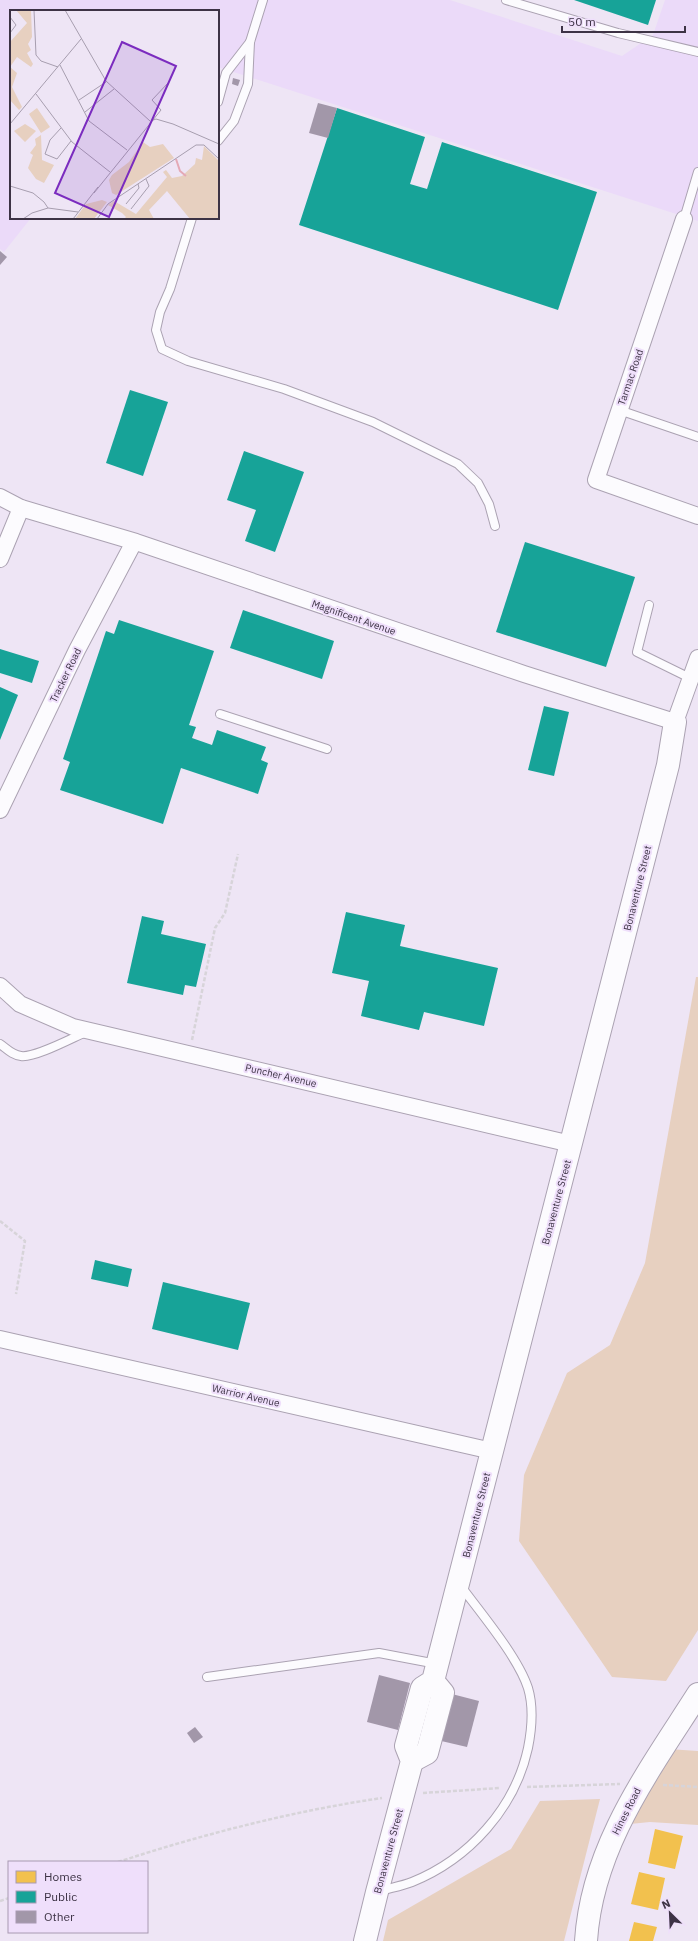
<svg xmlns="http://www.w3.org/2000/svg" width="698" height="1941" font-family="'IBM Plex Sans',sans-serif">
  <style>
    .built { fill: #ebdaf9 }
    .green { fill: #e7d0c0 }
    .homes { fill: #f2c14e }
    .public { fill: #17a398 }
    .building { fill: #a297a9 }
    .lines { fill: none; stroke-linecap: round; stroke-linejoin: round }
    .lane-casing { stroke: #aba2b2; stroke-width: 10 }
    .street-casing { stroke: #aba2b2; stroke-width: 18 }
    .secondary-casing { stroke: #aba2b2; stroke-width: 24 }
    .path { stroke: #d7d4d9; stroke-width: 2.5; stroke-dasharray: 4 2; stroke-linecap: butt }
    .lane { stroke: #fcfbfe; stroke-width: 8 }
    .street { stroke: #fcfbfe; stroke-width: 16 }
    .secondary { stroke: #fcfbfe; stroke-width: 22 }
    .labels { text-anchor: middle; stroke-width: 4; stroke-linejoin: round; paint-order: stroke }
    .street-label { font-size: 10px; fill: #3d3345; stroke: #efdffb }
    .inset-river { fill: none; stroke: #e4a9b6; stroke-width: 2 }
    .inset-road { fill: none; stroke: #a79eaf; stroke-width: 1 }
    .view { fill: #7b2cbf; fill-opacity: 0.15; stroke: #7b2cbf; stroke-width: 2 }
    .inset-edge { fill: none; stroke: #3d3345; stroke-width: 2 }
  </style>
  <rect width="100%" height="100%" fill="#eee5f5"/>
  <path class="built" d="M 0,0 L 450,0 L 622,56 L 653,35 L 665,0 L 698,0 L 698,221 L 218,67 L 218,11 L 11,11 L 11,218 L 31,218 L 4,252 L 0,249 Z"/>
  <g class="green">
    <path d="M 696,977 L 698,977 L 698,1630 L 666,1681 L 612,1677 L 519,1541 L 524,1475 L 567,1373 L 610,1345 L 645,1263 Z"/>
    <path d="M 668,1749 L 698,1751 L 698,1825 L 650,1822 L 630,1824 Z"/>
    <path d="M 600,1799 L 564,1941 L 383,1941 L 388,1920 L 511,1849 L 540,1801 Z"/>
  </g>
  <g class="homes">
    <path d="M 655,1829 L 683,1836 L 675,1869 L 648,1863 Z"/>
    <path d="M 639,1872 L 665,1878 L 658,1910 L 631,1904 Z"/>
    <path d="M 634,1922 L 657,1927 L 653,1941 L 629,1941 Z"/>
  </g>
  <g class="public">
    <path d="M 574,0 L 656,0 L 648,25 Z"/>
    <path d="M 337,108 L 425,137 L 410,184 L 427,189 L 442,142 L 597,192 L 558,310 L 299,225 Z"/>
    <path d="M 130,390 L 168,402 L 143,476 L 106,463 Z"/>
    <path d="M 244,451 L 304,472 L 275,552 L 245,541 L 256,510 L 227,500 Z"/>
    <path d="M 525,542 L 635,577 L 606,667 L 496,632 Z"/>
    <path d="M 243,610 L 334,641 L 322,679 L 230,648 Z"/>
    <path d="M 119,620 L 214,651 L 189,725 L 196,727 L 192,738 L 212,745 L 217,730 L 266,747 L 261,760 L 268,763 L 258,794 L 181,768 L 163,824 L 60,790 L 70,762 L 63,759 L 106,631 L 114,634 Z"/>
    <path d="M 0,649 L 39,661 L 32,683 L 0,673 Z"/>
    <path d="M 0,687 L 18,695 L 0,740 Z"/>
    <path d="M 544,706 L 569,712 L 554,776 L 528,770 Z"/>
    <path d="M 346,912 L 405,925 L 400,946 L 498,968 L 484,1026 L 424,1012 L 419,1030 L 361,1016 L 369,981 L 332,973 Z"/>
    <path d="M 142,916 L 164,921 L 161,934 L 206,944 L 196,987 L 185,985 L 183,995 L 127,983 Z"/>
    <path d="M 95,1260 L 132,1269 L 128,1287 L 91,1279 Z"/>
    <path d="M 163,1282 L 250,1303 L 238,1350 L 152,1329 Z"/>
  </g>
  <g class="building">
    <path d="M 233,78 L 240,80 L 238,86 L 232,84 Z"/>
    <path d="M 318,103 L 337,108 L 328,138 L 309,133 Z"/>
    <path d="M 0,251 L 7,257 L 0,265 Z"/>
    <path d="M 379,1675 L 410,1683 L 398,1730 L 367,1722 Z"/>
    <path d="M 448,1693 L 479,1701 L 467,1747 L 437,1740 Z"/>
    <path d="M 195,1727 L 203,1737 L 194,1743 L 187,1733 Z"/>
  </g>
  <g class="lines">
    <defs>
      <g id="lane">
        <path d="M 506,0 L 618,33 L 698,52"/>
        <path d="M 218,102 L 226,73 L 250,42"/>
        <path d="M 218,141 L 234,121 L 248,84 L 250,42 L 263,0"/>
        <path d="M 192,218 L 170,289 L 160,312 L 156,330 L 162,349 L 188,361 L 284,389 L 373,422 L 458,464 L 478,483 L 489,504 L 495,526"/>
        <path d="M 684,219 L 698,172"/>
        <path d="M 619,410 L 698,437"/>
        <path d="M 649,605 L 637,652 L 690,678"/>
        <path d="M 220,714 L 327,749"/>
        <path d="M 0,1044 C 7,1049 12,1055 21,1056 C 35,1058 72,1038 86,1032"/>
        <path d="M 207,1677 L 379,1653 L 437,1664"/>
        <path d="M 380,1891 C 390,1888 402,1886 412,1882 C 469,1859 515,1808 528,1748 C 532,1728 534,1708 528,1688 C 518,1657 480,1612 460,1585"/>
      </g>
      <g id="street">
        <path d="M 684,219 L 596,480 L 698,516"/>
        <path d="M 0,497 L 21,508 L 136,542 L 524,674 L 675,722"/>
        <path d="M 0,559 L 21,508"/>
        <path d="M 675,722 L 698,658"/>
        <path d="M 0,810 L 77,650 L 134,542"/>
        <path d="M 0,986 L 20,1004 L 73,1027 L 571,1144"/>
        <path d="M 0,1339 L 492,1451"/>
      </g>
      <g id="secondary">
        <path d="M 412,1761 L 427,1753 L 443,1693 L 433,1681"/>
        <path d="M 365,1941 L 377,1892 L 412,1761 L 406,1746 L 422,1688 L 433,1681 L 668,765 L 675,722"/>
        <path d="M 586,1941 C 592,1846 649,1771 698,1694"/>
      </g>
    </defs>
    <use href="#lane" class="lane-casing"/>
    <use href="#street" class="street-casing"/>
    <use href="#secondary" class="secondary-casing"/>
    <g class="path">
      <path d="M 192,1040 L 215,928 L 225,913 L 238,854"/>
      <path d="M 0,1221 L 25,1241 L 16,1294"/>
      <path d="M 663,1785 L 698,1787"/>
      <path d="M 527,1787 L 620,1784"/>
      <path d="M 423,1793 L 500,1788"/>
      <path d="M 118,1862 C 204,1834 293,1811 382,1798"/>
      <path d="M 0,1901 L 9,1898"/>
    </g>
    <use href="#lane" class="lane"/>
    <use href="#street" class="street"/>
    <use href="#secondary" class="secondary"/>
  </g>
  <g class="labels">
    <g class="street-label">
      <text transform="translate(630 377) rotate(-71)" y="4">Tarmac Road</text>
      <text transform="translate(354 617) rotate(19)" y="4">Magnificent Avenue</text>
      <text transform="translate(65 675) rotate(-64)" y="4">Tracker Road</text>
      <text transform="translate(637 888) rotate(-76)" y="4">Bonaventure Street</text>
      <text transform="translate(281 1075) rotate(13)" y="4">Puncher Avenue</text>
      <text transform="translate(556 1202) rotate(-75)" y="4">Bonaventure Street</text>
      <text transform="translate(246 1395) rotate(13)" y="4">Warrior Avenue</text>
      <text transform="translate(476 1515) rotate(-76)" y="4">Bonaventure Street</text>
      <text transform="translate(626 1811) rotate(-63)" y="4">Hines Road</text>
      <text transform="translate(388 1851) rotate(-75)" y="4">Bonaventure Street</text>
    </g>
  </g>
  <g transform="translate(10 10)">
    <rect width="209" height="209" fill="#eee5f5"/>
    <path d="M 6,0 L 21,0 L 22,27 L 18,34 L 21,40 L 17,43 L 23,54 L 21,57 L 7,47 L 0,57 L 7,63 L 2,77 L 12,97 L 9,100 L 0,90 L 0,32 L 17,13 ZM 27,98 L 40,117 L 31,123 L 19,104 ZM 15,114 L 26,121 L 15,132 L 4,121 ZM 31,125 L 32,150 L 44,155 L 34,173 L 26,169 L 18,158 L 23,145 L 20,143 L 26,135 L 25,129 ZM 133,132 L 140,137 L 153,134 L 164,148 L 106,185 L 102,183 L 99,170 L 102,165 L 119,152 ZM 194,136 L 209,151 L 209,209 L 180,209 L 157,181 L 139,200 L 144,209 L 114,209 L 116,207 L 112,203 L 98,195 L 104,191 L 126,204 L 157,167 L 153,162 L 156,160 L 162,168 L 172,166 L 185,154 L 186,148 L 192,150 ZM 92,190 L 97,192 L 84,209 L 65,209 L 76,194 Z" fill="#e7d0c0"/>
    <path class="inset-river" d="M 166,149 L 170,161 L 176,166"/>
    <path class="inset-road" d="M 24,0 L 26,45 L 31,51 L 48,57M 55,0 L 96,71 L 140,111M 0,7 L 6,15 L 0,23M 50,55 L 79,111 L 117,140M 26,84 L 62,132 L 100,162M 69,90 L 96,72M 75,102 L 104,79M 141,111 L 146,109 L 163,114 L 209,134M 0,114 L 71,29M 51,118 L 40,130 L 35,144 L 47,149 L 61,131M 0,176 L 23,183 L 34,192 L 38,198M 84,183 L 151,100 L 142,90 L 158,73M 116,194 L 129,178 L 128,174M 121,199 L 139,176 L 136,169M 13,209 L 22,203 L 38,198 L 68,202M 63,209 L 88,177M 87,209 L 98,194 L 186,135 L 194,135 L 209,149"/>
    <path class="view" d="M 112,32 L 166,56 L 99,207 L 45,183 Z"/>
    <rect width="209" height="209" class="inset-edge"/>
  </g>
  <rect x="8" y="1861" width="140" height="72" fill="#efdffb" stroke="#a89ab2"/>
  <rect x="16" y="1871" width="20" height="12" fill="#f2c14e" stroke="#a89ab2"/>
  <text x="44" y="1881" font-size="12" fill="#3d3345">Homes</text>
  <rect x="16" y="1891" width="20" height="12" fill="#17a398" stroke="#a89ab2"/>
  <text x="44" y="1901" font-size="12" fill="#3d3345">Public</text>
  <rect x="16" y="1911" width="20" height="12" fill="#a297a9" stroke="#a89ab2"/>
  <text x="44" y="1921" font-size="12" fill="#3d3345">Other</text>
  <g transform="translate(670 1913) rotate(336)" stroke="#efdffb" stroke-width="3" paint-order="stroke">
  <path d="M0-3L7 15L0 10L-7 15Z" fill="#3d3345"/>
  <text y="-6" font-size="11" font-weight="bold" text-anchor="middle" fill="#3d3345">N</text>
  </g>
  <path d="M562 26v6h123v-6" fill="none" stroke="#3d3345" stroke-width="2"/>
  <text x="568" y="26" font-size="12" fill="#3d3345" stroke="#efdffb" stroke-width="3" paint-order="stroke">50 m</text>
</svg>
